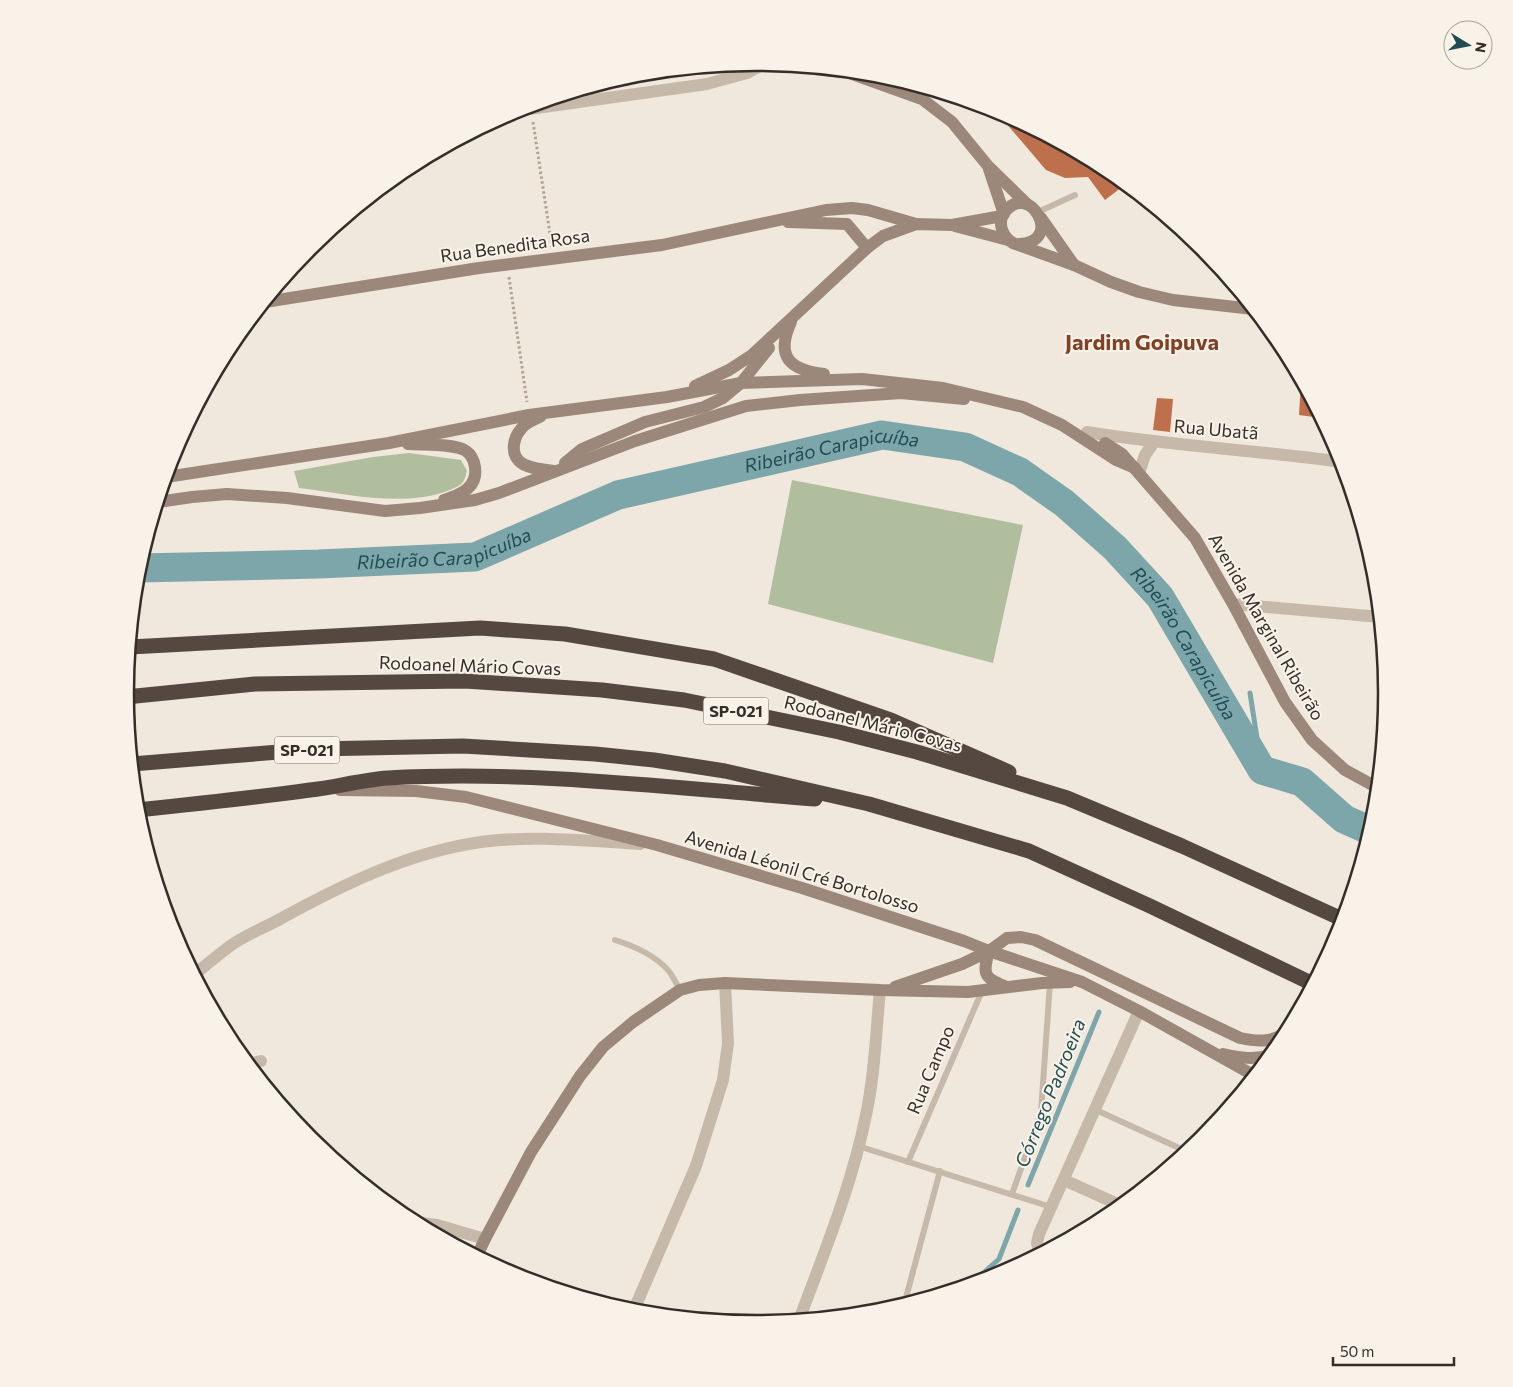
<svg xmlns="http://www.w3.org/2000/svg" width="1513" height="1387" font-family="Commissioner,sans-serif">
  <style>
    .green { fill: #b1be9d }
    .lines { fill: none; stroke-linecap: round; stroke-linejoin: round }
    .stream { stroke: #7da6ab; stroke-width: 5 }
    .river { stroke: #7da6ab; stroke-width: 29 }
    .building { fill: #be704c }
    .path { stroke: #b3a393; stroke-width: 3; stroke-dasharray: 2.5 2.5; stroke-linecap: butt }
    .lane { stroke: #c7b9a9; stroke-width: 6 }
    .street { stroke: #c7b9a9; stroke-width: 12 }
    .secondary { stroke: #9b887a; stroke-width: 12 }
    .highway { stroke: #554840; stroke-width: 15 }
    .labels { text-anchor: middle; stroke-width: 4; stroke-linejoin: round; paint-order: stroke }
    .shield { fill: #f8f2e8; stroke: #706862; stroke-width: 1 }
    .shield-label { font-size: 16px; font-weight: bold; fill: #352d28 }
    .street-label { font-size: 18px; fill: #352d28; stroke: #f8f2e8 }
    .water-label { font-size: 19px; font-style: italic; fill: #204d54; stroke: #f8f2e8 }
    .district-label { font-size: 22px; font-weight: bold; fill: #7f4227; stroke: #f8f2e8 }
    .rim { fill: none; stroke: #352d28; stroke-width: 2.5 }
  </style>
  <rect width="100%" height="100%" fill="#f0e8dc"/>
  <g class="green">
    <path d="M 409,453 L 461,460 L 467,471 C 466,474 465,479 463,482 C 460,486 454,488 450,490 C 403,508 348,494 299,488 L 294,471 L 373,457 Z"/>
    <path d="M 792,480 L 1023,525 L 993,663 L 768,604 Z"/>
  </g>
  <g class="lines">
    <g class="stream">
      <path d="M 1250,693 L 1262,770"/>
      <path d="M 1028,1185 L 1099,1012"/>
      <path d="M 970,1285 L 999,1259 L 1018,1210"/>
    </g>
    <path class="river" id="s1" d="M 138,568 L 319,564 L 475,557 L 618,495 L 882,435 L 965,447 L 1020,472 L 1064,503 L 1115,548 L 1160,597 L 1262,770 L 1302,782 L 1344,819 L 1371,831"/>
  </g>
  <g class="building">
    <path d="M 994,109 L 1107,169 L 1126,184 L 1105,200 L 1088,177 L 1065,178 L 1046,170 Z"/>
    <path d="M 1301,381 L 1315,407 L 1321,418 L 1299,415 Z"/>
    <path d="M 1157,398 L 1173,399 L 1170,432 L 1153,430 Z"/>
  </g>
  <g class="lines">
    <g class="path">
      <path d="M 533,122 L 552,247"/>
      <path d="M 509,277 L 527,402"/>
      <path d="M 175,449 L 177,463"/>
    </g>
    <g class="lane">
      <path d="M 922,99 L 934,91"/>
      <path d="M 1038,212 L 1075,195"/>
      <path d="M 615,940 C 634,946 653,954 667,969 C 673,975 676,984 680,990"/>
      <path d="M 1096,1110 L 1188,1152"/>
      <path d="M 858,1146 L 1051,1207"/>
      <path d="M 908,1162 L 982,991"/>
      <path d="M 1012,1194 L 1041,1112 L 1050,983"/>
      <path d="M 904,1305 L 940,1171"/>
    </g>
    <g class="street">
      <path d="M 515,111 L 707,84 L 747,73 L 766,63"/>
      <path d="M 1087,432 C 1172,446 1257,450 1342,462"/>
      <path d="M 1139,473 L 1145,455 L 1154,442"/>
      <path d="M 1233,604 L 1380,617"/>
      <path d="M 195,974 C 206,965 218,955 230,946 C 245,935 264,928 280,919 C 342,885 409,852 481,842 C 533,835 587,841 640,844"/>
      <path d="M 248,1064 L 261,1061"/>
      <path d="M 1064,1180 L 1122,1206"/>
      <path d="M 412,1222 L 437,1225 L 485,1239"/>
      <path d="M 1040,1254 L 1037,1243 L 1039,1234 L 1139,1011"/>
      <path d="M 633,1312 L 696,1166 L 723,1080 L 728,1043 L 725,983"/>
      <path d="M 799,1320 C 824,1253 852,1185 866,1115 C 875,1074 876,1031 880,990"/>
    </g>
    <g class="secondary">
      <path d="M 844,71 L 922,99 L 952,122 L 988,166 L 1027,204"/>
      <path d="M 989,169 L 1004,214"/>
      <path d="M 1041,218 L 1074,265"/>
      <path d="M 788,222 L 847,224 L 867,248"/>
      <path d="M 955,226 L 1008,240"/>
      <path d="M 1019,244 C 1066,242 1028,179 1004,213 C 997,224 1003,237 1013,243 L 1074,265 L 1111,282 L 1139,292 L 1173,300 L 1253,309"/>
      <path d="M 265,302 L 479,268 L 662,245 L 826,210 L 852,208 L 868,210 L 916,224"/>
      <path d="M 791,322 C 775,357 790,370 824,374"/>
      <path d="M 695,386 L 729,370 L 752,355 L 867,248 L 883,236 L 916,224 L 952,225 L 1002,216"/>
      <path d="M 541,416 C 534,420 526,422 521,429 C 514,437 510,452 519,461 C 527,469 543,469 553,471"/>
      <path d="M 1105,443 L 1122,454 L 1195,538 L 1233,604 L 1285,702 L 1312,740 L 1345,770 L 1378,788"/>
      <path d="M 408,444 C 422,445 455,443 466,451 C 472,455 474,461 475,467 C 478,488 460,495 444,500"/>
      <path d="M 565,463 L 582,449 L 645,422 L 704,407 L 723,398 L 741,383 L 769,348"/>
      <path d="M 166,477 L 389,443 L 529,415 L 667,397 L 741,383 L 862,379 L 943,388 L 1023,407 L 1062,425 L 1116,460 L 1135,468"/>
      <path d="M 158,502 L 192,497 L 227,494 L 287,498 L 385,511 L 420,508 L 475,500 L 499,493 L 635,441 L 746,406 L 800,400 L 901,393 L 964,399"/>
      <path d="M 340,790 L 416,791 L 466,797 L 657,845 L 802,888 L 964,941 L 989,951 L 1082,982 L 1139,1011 L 1255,1076"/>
      <path d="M 989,951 C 982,975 984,978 1007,987"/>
      <path d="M 895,987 L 962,964 L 989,951 L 1007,938 L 1021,937 L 1035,940 L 1240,1038 C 1259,1042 1275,1043 1289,1029"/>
      <path d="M 1223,1054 C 1240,1058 1255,1060 1272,1055"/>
      <path d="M 477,1256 L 485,1239 L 531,1152 L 580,1076 L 603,1047 L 633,1022 L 680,990 L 699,985 L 725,983 L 880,990 L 968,992 L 1042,983 L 1070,982"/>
    </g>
    <g class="highway">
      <path d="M 130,647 L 480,628 L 565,634 L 714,659 L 891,720 L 1009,772"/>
      <path d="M 126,697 L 255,684 L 465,681 L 602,690 L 684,700 L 839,732 L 917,752 L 1067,798 L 1182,846 L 1344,920"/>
      <path d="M 132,764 L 316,749 L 463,746 L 595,754 L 654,760 L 725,771 L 869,804 L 1029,851 L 1150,906 L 1313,984"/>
      <path d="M 137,810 C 195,804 252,798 310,790 C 336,787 361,780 388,778 C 531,770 673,788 815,799"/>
    </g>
  </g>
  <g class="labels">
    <g class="shield">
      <rect x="703.5" y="697.5" width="65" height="27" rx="4"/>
      <rect x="274.5" y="736.5" width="65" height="27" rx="4"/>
    </g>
    <g class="shield-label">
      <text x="736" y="717">SP-021</text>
      <text x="307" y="756">SP-021</text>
    </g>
    <g class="street-label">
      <text transform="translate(515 246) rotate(-8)" y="6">Rua Benedita Rosa</text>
      <text transform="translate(1216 430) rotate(5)" y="6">Rua Ubatã</text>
      <text transform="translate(1266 627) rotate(60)" y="6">Avenida Marginal Ribeirão</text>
      <text transform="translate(470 666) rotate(2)" y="6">Rodoanel Mário Covas</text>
      <text transform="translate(873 724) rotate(14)" y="6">Rodoanel Mário Covas</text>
      <text transform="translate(802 872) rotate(17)" y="6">Avenida Léonil Cré Bortolosso</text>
      <text transform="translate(931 1070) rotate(-67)" y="6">Rua Campo</text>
    </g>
    <g class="water-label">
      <text dy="7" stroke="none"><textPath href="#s1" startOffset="712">Ribeirão Carapicuíba</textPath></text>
      <text dy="7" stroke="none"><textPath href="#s1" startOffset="308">Ribeirão Carapicuíba</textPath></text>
      <text dy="7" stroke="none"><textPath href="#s1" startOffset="1148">Ribeirão Carapicuíba</textPath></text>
      <text transform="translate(1050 1093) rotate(-68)" y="7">Córrego Padroeira</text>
    </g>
    <g class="district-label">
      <text x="1142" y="350">Jardim Goipuva</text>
    </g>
  </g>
  <path d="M0 0H1513V1387H0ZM134 693a622 622 0 1 1 1244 0a622 622 0 1 1-1244 0Z" fill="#f8f2e8" fill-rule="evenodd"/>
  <path class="rim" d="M134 693a622 622 0 1 1 1244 0a622 622 0 1 1-1244 0Z"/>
  <g transform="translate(1468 45) rotate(100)"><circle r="24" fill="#f8f2e8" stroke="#aaa39b"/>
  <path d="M0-4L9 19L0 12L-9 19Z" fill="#204d54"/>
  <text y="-8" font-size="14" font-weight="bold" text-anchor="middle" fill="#352d28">N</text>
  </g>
  <path d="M1333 1357v8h121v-8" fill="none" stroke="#352d28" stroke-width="2.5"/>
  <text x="1340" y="1357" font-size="15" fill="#352d28" stroke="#f8f2e8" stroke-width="4" paint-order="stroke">50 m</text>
</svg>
